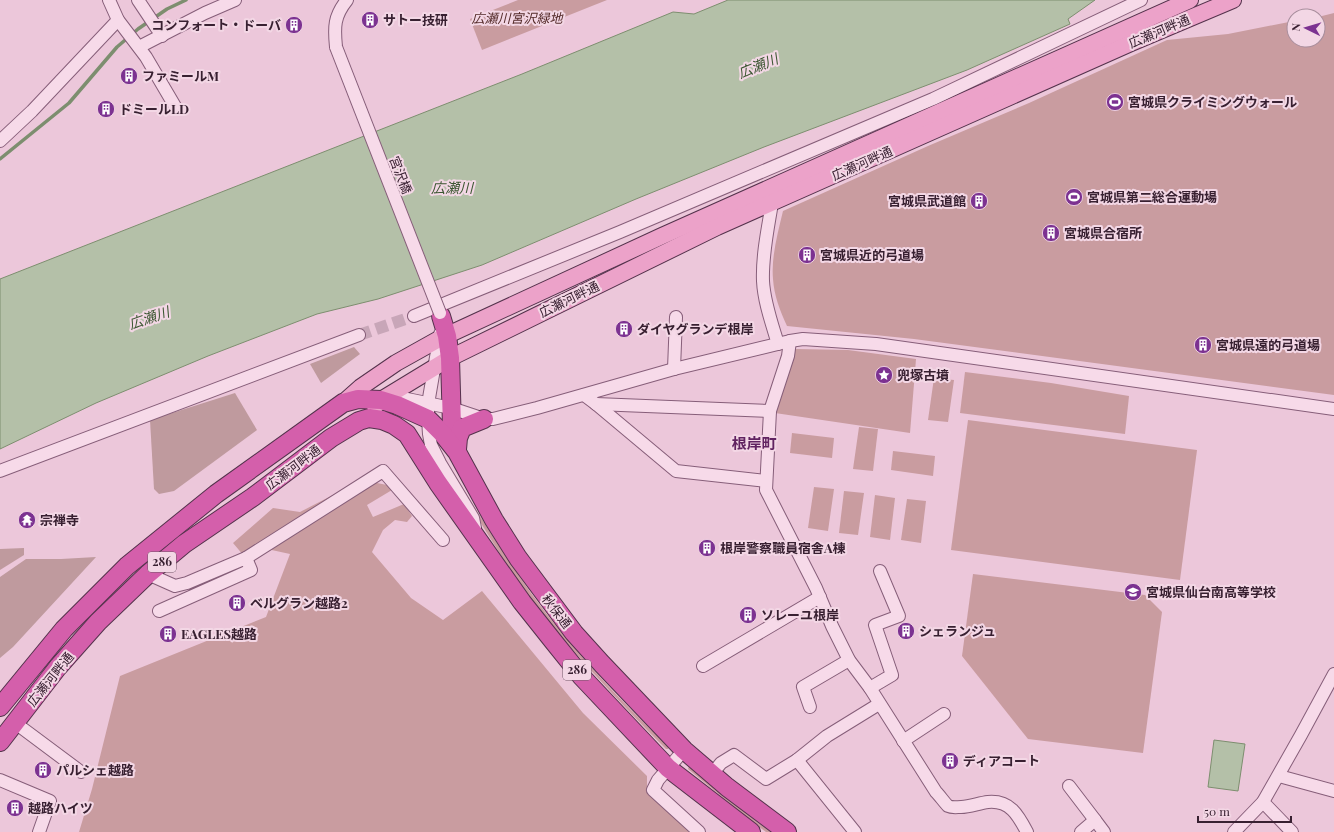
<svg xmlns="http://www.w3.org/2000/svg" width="1334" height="832" font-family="'Playfair Display','Noto Sans JP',serif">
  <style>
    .green { fill: #c99ca0 }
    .cemetery { fill: #bf9a9e }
    .water { fill: #b4c0a8; stroke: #7d8e6f }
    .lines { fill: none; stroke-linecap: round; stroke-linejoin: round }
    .stream { stroke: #7d8e6f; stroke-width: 3.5 }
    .minor-tunnel { stroke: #c8a6b8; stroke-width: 12; stroke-dasharray: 12 6; stroke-linecap: butt }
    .minor-casing { stroke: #865e79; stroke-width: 14 }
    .major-casing { stroke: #54324c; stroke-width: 18 }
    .highway-casing { stroke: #54324c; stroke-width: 20 }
    .minor { stroke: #f7dae9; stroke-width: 12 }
    .major { stroke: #eca2c9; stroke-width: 16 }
    .highway { stroke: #d45fab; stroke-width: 18 }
    .minor-bridge-casing { stroke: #865e79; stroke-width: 14; stroke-linecap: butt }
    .minor-bridge { stroke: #f7dae9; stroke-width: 12 }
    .labels { text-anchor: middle; stroke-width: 4; stroke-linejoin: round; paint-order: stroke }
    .shield { fill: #f3d7e5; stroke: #705767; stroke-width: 1 }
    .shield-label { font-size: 12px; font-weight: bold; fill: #382031 }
    .park-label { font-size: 13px; font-style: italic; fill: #532a28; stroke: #f3d7e5 }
    .poi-label { font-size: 13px; font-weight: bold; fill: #382031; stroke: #f3d7e5; text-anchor: start }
    .street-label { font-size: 13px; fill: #382031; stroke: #f3d7e5 }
    .water-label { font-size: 14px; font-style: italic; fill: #3b5631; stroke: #f3d7e5 }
    .quarter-label { font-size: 15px; font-weight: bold; fill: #612361; stroke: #f3d7e5 }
  </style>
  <rect width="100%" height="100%" fill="#ecc7da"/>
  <g class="green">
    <path d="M 518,0 L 607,0 L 482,50 L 470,19 Z"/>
    <path d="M 1334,13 L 1334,395 L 914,339 L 787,326 C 780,311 774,295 773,279 C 771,257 778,232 783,211 L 928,146 L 1029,103 L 1167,40 L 1228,34 L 1294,21 L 1294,40 L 1318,40 L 1318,17 Z"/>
    <path d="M 795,349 L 848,350 L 916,359 L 910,433 L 775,413 L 775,407 Z"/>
    <path d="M 965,372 L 1051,383 L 1129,396 L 1125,434 L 960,413 Z"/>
    <path d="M 934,378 L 954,380 L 948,422 L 928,420 Z"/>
    <path d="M 968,420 L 1197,450 L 1180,580 L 951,550 Z"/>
    <path d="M 859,427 L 878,429 L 873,471 L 853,469 Z"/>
    <path d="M 792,433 L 834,438 L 832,458 L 790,453 Z"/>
    <path d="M 893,451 L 935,456 L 933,476 L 891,470 Z"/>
    <path d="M 453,472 C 478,513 503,554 531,593 C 571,648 619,700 669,747 L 668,749 L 666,749 C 618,701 571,651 530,597 C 501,558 476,515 451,474 Z"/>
    <path d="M 362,480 L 397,487 L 367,505 L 373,517 L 404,504 L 412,516 L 407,522 L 395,520 L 383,530 L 372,552 L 411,598 L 443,620 L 482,591 L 583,713 L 647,776 L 647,791 L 688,826 L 688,832 L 79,832 L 92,789 L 120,676 L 266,617 L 290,554 L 267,549 L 244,556 L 233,543 L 273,508 L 300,512 Z"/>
    <path d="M 814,487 L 834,489 L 828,531 L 808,528 Z"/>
    <path d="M 844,491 L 864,493 L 858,535 L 839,533 Z"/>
    <path d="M 875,495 L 895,498 L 890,540 L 870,537 Z"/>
    <path d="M 907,499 L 926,501 L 921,543 L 901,540 Z"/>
    <path d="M 973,574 L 1145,595 L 1162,612 L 1143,753 L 1028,739 L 962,656 Z"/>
    <path d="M 689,766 L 757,822 L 772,832 L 766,832 L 755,824 L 688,769 Z"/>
  </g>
  <g class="cemetery">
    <path d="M 354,347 L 360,354 L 321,383 L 310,364 Z"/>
    <path d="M 235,393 L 257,430 L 174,491 L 159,494 L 154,489 L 150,420 Z"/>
    <path d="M 24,548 L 24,555 L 0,570 L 0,549 Z"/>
    <path d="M 96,557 L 13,647 L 0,658 L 0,577 L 26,559 L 61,559 Z"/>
  </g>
  <g class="water">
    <path d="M 728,0 L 1095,0 L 1068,19 L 1070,24 L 967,70 L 764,147 L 636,199 L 482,265 L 378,299 L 317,314 L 208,356 L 96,403 L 0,449 L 0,279 L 522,74 L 673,12 L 694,14 Z"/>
    <path d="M 1214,740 L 1245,744 L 1238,791 L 1208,787 Z"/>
  </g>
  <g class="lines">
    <path class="stream" d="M 0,159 L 69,103 L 117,47 L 138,29 L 167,9 L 186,0"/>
    <path class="minor-tunnel" d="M 359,335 L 414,316"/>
    <defs>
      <g id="minor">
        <path d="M 109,0 L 118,20 L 146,57 L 176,108"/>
        <path d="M 138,0 L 162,36"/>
        <path d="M 139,47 L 205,13 L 235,0"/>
        <path d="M 336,47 C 334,27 334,16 347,0"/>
        <path d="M 0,141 L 32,111 L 118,20"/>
        <path d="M 772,203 C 768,228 762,255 763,281 C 764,302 772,324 778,344"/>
        <path d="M 414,316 L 620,232 L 933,99 L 1141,0"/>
        <path d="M 440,334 L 428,404 L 428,419 L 429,434 L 431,445 L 440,463 L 473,518 L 475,528"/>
        <path d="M 790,341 L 788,356 L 770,411 L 766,490 L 816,588 L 832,626 L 849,660 L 870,688 L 936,792 C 940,796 944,802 948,806 C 952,808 957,807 961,807 C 970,807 979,803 988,802 C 1010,800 1018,815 1027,832"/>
        <path d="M 674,369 L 676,317"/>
        <path d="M 584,395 L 596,404 L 676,471 L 766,481"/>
        <path d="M 390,400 L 407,399 L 451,408 L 484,419 L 493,419 L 537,408 L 674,369 L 790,341 L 803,339 L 876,344 L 1334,409"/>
        <path d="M 596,404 L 770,411"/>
        <path d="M 0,471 L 359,335"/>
        <path d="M 246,558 L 383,471 L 443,540"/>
        <path d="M 148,574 L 175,586 L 187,583 L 246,558 L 251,570 L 159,611"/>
        <path d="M 703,666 L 820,597"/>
        <path d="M 870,688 L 892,675 L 875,625 L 899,616 L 880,571"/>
        <path d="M 810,707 L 803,687 L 849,660"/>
        <path d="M 14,722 L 81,772"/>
        <path d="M 903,741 L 944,714"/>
        <path d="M 684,750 L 658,780 L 653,790 L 699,832"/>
        <path d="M 797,760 L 855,832"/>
        <path d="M 712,774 L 721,763 L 734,755 L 766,779 L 797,760 L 827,736 L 879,704"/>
        <path d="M 1279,776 L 1334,791"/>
        <path d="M 0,780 L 50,801 L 39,832"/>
        <path d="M 1069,786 L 1095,820"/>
        <path d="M 1263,802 L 1292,832"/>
        <path d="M 1081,832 L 1095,820 L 1104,832"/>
        <path d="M 1234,832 L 1263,802 L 1301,735 L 1334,674"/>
      </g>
      <g id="major">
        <path d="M 343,403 L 361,387 L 396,363 L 439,339 L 662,236 L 1190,0"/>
        <path d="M 375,406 L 381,400 L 450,358 L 717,227 L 1131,43 L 1233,0"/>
      </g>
      <g id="highway">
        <path d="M 441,316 L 447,336 L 450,358 L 452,427 L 456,449"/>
        <path d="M 457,449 L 458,438 L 462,428 L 484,419"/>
        <path d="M 0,707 L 64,629 L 127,566 L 216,494 L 343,403 L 358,399 L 381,400 L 397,405 L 428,419 L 442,433 L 457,452 L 494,520 L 518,558 L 574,633 L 602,664 L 684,750 L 727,787 L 787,832"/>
        <path d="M 0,742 L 58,667 L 98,622 L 148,574 L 184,544 L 253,497 L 331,438 L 359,421 L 369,418 L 382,420 L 394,425 L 407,434 L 438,483 L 522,602 L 553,641 L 582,677 L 668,768 L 751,832"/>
      </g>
    </defs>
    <use href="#minor" class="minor-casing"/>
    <use href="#major" class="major-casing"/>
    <use href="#highway" class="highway-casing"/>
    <use href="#minor" class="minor"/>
    <use href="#major" class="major"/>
    <use href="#highway" class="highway"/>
    <defs>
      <path id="minor-bridge" d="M 336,47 L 440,313"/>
    </defs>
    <use href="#minor-bridge" class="minor-bridge-casing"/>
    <use href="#minor-bridge" class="minor-bridge"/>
  </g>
  <defs>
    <symbol id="building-disc" viewBox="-11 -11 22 22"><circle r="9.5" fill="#7c3291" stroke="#f3d7e5"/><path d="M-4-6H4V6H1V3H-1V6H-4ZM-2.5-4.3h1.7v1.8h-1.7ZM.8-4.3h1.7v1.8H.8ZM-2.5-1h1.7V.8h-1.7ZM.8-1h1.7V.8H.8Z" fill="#fff"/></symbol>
    <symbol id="stadium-disc" viewBox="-11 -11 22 22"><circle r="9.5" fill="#7c3291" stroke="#f3d7e5"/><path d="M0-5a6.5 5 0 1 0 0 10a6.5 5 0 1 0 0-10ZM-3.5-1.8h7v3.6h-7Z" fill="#fff"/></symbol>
    <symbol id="sight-disc" viewBox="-11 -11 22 22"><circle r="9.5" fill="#7c3291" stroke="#f3d7e5"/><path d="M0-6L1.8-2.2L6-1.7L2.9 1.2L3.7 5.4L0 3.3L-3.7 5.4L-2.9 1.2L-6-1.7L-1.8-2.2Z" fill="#fff"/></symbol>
    <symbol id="temple-disc" viewBox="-11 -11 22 22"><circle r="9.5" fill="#7c3291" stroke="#f3d7e5"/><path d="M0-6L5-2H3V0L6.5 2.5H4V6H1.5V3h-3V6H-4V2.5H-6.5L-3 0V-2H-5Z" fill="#fff"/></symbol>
    <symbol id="school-disc" viewBox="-11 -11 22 22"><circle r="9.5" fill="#7c3291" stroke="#f3d7e5"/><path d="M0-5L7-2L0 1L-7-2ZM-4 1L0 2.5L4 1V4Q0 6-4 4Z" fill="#fff"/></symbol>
  </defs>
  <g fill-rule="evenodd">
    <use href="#building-disc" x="360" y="10" width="20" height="20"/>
    <use href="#building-disc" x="284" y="15" width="20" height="20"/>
    <use href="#building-disc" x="119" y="66" width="20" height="20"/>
    <use href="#stadium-disc" x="1105" y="92" width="20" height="20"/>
    <use href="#building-disc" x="96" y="99" width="20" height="20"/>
    <use href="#stadium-disc" x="1064" y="187" width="20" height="20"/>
    <use href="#building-disc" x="969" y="191" width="20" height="20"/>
    <use href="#building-disc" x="1041" y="223" width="20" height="20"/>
    <use href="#building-disc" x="797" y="245" width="20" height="20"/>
    <use href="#building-disc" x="614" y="319" width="20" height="20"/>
    <use href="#building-disc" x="1193" y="335" width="20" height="20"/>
    <use href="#sight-disc" x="874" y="365" width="20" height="20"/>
    <use href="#temple-disc" x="17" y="510" width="20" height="20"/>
    <use href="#building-disc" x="697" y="538" width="20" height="20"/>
    <use href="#school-disc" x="1123" y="582" width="20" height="20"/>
    <use href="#building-disc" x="227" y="593" width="20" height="20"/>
    <use href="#building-disc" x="738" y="605" width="20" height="20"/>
    <use href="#building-disc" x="896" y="621" width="20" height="20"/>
    <use href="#building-disc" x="158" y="624" width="20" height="20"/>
    <use href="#building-disc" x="940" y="751" width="20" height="20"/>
    <use href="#building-disc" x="33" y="760" width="20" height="20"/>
    <use href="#building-disc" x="5" y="798" width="20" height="20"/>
  </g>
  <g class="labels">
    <g class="shield">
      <rect x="148" y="552" width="28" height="20" rx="3"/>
      <rect x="563" y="660" width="28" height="20" rx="3"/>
    </g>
    <g class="shield-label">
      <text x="162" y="566">286</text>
      <text x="577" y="674">286</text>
    </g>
    <g class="park-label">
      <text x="517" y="23">広瀬川宮沢緑地</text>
    </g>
    <g class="poi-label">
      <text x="383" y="25">サトー技研</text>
      <text x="281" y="30" text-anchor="end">コンフォート・ドーバ</text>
      <text x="142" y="81">ファミールM</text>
      <text x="1128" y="107">宮城県クライミングウォール</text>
      <text x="119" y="114">ドミールLD</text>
      <text x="1087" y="202">宮城県第二総合運動場</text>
      <text x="966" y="206" text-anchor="end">宮城県武道館</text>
      <text x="1064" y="238">宮城県合宿所</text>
      <text x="820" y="260">宮城県近的弓道場</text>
      <text x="637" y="334">ダイヤグランデ根岸</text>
      <text x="1216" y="350">宮城県遠的弓道場</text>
      <text x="897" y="380">兜塚古墳</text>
      <text x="40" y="525">宗禅寺</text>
      <text x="720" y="553">根岸警察職員宿舎A棟</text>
      <text x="1146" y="597">宮城県仙台南高等学校</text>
      <text x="250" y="608">ベルグラン越路2</text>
      <text x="761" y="620">ソレーユ根岸</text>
      <text x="919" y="636">シェランジュ</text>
      <text x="181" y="639">EAGLES越路</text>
      <text x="963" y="766">ディアコート</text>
      <text x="56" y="775">パルシェ越路</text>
      <text x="28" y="813">越路ハイツ</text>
    </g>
    <g class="street-label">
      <text transform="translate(1159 31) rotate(-23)" y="5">広瀬河畔通</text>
      <text transform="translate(862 163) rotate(-24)" y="5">広瀬河畔通</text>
      <text transform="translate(401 175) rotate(69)" y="5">宮沢橋</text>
      <text transform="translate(569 299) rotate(-26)" y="5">広瀬河畔通</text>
      <text transform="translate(293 467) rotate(-37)" y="5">広瀬河畔通</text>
      <text transform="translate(557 611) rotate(52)" y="5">秋保通</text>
      <text transform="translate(50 679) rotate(-51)" y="5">広瀬河畔通</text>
    </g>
    <g class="water-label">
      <text transform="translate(758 66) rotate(-22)" y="5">広瀬川</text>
      <text x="452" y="193">広瀬川</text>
      <text transform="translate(149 318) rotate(-19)" y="5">広瀬川</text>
    </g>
    <g class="quarter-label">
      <text x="754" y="449">根岸町</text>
    </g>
  </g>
  <g transform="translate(1306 28) rotate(275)"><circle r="19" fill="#f3d7e5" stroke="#a88e9d"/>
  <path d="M0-3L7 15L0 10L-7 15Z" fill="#7c3291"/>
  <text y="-6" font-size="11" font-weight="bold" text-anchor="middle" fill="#382031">N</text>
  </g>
  <path d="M1198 816v6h93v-6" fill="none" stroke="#382031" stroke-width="2"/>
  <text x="1204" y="816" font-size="12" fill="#382031" stroke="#f3d7e5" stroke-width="3" paint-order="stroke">50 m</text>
</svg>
